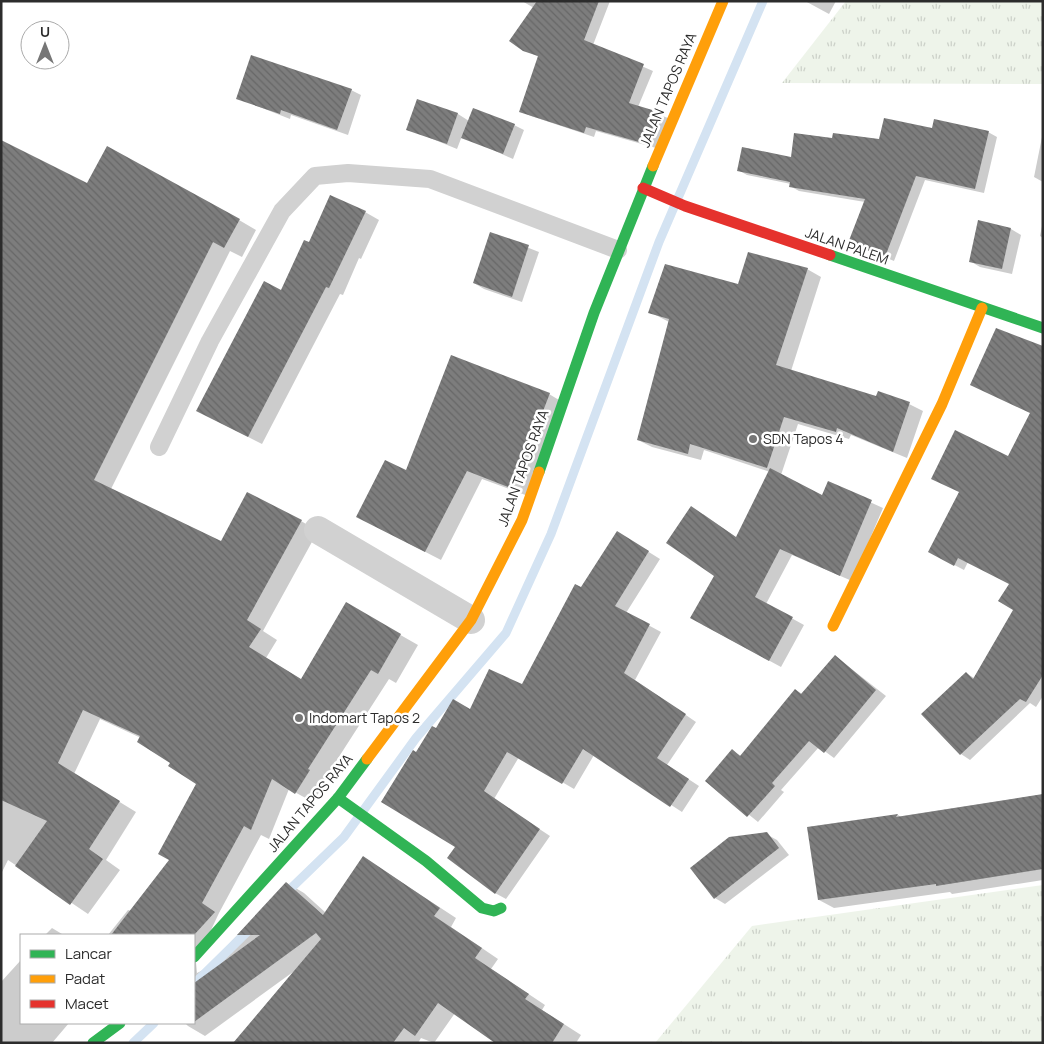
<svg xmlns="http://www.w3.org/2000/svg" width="1044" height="1044" font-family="Manrope,sans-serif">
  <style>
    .grass { fill: url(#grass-tufts) }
    .shadow { fill: #0003 }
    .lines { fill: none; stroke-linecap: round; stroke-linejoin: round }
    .stream { stroke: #d4e3f2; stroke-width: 9 }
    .building { fill: url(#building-back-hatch) }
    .lane { stroke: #d1d1d1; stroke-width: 18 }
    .street { stroke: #d1d1d1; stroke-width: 28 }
    .fast { stroke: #30b455; stroke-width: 11 }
    .slow { stroke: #ff9f0a; stroke-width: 11 }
    .jam { stroke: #e5322d; stroke-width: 11 }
    .poi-dot { fill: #767676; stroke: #fff; stroke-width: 2 }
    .labels { text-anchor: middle; stroke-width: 5; stroke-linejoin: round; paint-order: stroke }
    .street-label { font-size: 14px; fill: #2c2c2c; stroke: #fff }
    .poi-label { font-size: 14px; fill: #2c2c2c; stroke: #fff; text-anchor: start }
  </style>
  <defs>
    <pattern id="grass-tufts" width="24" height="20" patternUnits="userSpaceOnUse" patternTransform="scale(1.25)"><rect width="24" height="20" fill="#eef4ea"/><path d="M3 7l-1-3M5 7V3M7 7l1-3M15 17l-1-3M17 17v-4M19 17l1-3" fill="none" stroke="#ccd1c9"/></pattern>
    <pattern id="building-back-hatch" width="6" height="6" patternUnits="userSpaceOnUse" patternTransform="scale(1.25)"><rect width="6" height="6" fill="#7d7d7d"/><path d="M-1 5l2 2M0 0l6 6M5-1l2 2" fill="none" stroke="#676767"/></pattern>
  </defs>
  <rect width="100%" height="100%" fill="#fff"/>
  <g class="grass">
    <path d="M 846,1 L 1043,1 L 1043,84 L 782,83 Z"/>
    <path d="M 1043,885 L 1043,1043 L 655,1043 L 752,926 Z"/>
  </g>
  <g class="shadow">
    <path d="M 522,1 L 610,1 L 593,45 L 653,71 L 638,107 L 668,118 L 656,148 L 596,131 L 594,137 L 531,116 L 521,111 L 539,57 L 524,50 L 534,8 Z"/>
    <path d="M 805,1 L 836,1 L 829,14 Z"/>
    <path d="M 351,90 L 361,95 L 348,135 L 291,115 L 290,119 L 237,98 Z"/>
    <path d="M 418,100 L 458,114 L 469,121 L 514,125 L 524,130 L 513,159 L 462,136 L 457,149 L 408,129 Z"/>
    <path d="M 933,129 L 988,132 L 997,137 L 984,193 L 925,180 L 894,261 L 850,242 L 865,202 L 799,191 L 790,186 L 791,184 L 747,175 L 738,170 L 792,159 L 833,140 L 880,141 Z"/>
    <path d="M 1043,132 L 1043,182 L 1034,177 Z"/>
    <path d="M 1,142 L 87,184 L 239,220 L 256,230 L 242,257 L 230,251 L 111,489 L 222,542 L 301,521 L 318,531 L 263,631 L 277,640 L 266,658 L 302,680 L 346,604 L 418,645 L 396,683 L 389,679 L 324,780 L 326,781 L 313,802 L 289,789 L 269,839 L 261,835 L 219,913 L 196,962 L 197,973 L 205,969 L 287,883 L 304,893 L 326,913 L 363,857 L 456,918 L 451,927 L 498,959 L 491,969 L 545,1005 L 542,1010 L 581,1035 L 576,1043 L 500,1043 L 455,1013 L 434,1043 L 421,1038 L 418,1043 L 234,1043 L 293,972 L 205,1036 L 188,1026 L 185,1023 L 194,1023 L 194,935 L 108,935 L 128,910 L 131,911 L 171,859 L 198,784 L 141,738 L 100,719 L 74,774 L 136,812 L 106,860 L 120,870 L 88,914 L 8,860 L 1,874 Z"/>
    <path d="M 365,212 L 379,220 L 361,259 L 359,258 L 343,295 L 340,294 L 262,444 L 211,418 L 310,244 Z"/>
    <path d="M 1043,221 L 1043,238 L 1040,236 Z"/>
    <path d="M 979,222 L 1011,229 L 1021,235 L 1012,274 L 980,267 L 970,261 Z"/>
    <path d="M 491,233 L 539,252 L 522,302 L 484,289 L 474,283 Z"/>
    <path d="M 807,269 L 821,277 L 791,371 L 877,397 L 909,404 L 923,411 L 907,458 L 851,435 L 849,439 L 798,424 L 781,475 L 823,496 L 828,483 L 883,508 L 852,581 L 792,555 L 766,604 L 804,625 L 781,667 L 703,625 L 716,575 L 703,514 L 737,538 L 770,472 L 704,450 L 701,460 L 652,447 L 638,440 L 669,322 L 650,312 L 739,286 Z"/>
    <path d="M 549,394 L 564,403 L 528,496 L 482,479 L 441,560 L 373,525 L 407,472 Z"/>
    <path d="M 1043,518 L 1043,696 L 1036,707 L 1030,703 L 970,760 L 961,754 L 922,714 L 966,673 L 974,678 L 1015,610 L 1011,584 L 968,562 L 964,570 L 939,557 Z"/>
    <path d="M 628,539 L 660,559 L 626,613 L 661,632 L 635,680 L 696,722 L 667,765 L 699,786 L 682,812 L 594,755 L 574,789 L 519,757 L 494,799 L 550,836 L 506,899 L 495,893 L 457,846 L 417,753 L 436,730 L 522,686 L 581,589 Z"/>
    <path d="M 835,656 L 886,696 L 834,758 L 819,747 L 781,790 L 784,792 L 758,822 L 707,781 L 733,751 L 741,756 L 796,690 L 802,694 Z"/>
    <path d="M 1043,795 L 1043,880 L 952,894 L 950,892 L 834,908 L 819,900 L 809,828 L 898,815 L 901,817 Z"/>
    <path d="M 766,834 L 777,840 L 789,855 L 725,904 L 715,898 Z"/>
    <path d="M 52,928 L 62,934 L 64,935 L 45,935 Z"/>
    <path d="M 21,960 L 21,1023 L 69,1023 L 52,1043 L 1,1043 L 1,982 Z"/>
  </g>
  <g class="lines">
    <g class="stream">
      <path d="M 283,896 L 344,837 L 416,738 L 506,633 L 551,534 L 659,242 L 763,1"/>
      <path d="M 194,984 L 251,928"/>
      <path d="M 133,1043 L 154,1023"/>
    </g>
  </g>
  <g class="building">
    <path d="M 537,1 L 599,1 L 584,40 L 644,64 L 629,103 L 659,112 L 646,144 L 586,127 L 584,133 L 519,112 L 538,56 L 523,51 L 509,41 Z"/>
    <path d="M 251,55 L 352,89 L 337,130 L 281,110 L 280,114 L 236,99 Z"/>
    <path d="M 417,99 L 458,113 L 447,144 L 406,130 Z"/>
    <path d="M 473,108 L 515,124 L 503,154 L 461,138 Z"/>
    <path d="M 884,118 L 932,128 L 934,119 L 989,131 L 975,189 L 916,176 L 885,257 L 848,243 L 865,199 L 789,187 L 790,182 L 737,171 L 742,147 L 791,157 L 794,133 L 832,138 L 833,133 L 879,139 Z"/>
    <path d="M 1,140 L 87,183 L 107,146 L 240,219 L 224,248 L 213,242 L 94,480 L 221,541 L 247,492 L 302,520 L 247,620 L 261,629 L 249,647 L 301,679 L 346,602 L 401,634 L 378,674 L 371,670 L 308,769 L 310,770 L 295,794 L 272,779 L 251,830 L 244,826 L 202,903 L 215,912 L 194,935 L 111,935 L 169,860 L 158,854 L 196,784 L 168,766 L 170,763 L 137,742 L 140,736 L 83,710 L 58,763 L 120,801 L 89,849 L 103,859 L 70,905 L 15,866 L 47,821 L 1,800 Z"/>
    <path d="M 330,195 L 366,211 L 329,288 L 326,287 L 248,437 L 196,411 L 264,281 L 281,290 L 304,240 L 309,242 Z"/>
    <path d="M 978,220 L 1011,228 L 1002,269 L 969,262 Z"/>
    <path d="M 490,232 L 529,245 L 512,297 L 473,283 Z"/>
    <path d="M 748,252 L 808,268 L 776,365 L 876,396 L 878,391 L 910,402 L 893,452 L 837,428 L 836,432 L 784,417 L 767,468 L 690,444 L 688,454 L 637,440 L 669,319 L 648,313 L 665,264 L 738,284 Z"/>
    <path d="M 996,328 L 1043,346 L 1043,675 L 1026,702 L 1020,699 L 960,755 L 921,714 L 966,672 L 973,679 L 1013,610 L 998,601 L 1009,584 L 958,558 L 954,566 L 928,552 L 959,492 L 931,479 L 955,430 L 1008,456 L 1030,413 L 970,385 Z"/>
    <path d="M 451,355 L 550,393 L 513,489 L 467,471 L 425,552 L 356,517 L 385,460 L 406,470 Z"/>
    <path d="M 770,468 L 822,495 L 828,481 L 872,500 L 840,576 L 780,549 L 755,597 L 793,617 L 769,661 L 690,618 L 714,576 L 666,543 L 691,506 L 736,537 Z"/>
    <path d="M 617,531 L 649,551 L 615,606 L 650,624 L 624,673 L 686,714 L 657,758 L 689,779 L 670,807 L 583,749 L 562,784 L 507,752 L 484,791 L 540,829 L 495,894 L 447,858 L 455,847 L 381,802 L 413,750 L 416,752 L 432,726 L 436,728 L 453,699 L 470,709 L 489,669 L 522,684 L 575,584 L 581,587 Z"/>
    <path d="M 835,655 L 876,690 L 824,753 L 809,741 L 772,783 L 775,786 L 747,817 L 705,781 L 732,749 L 740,756 L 795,689 L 801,694 Z"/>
    <path d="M 1043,794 L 1043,869 L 936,886 L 936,884 L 818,900 L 807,827 L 898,814 L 896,817 Z"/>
    <path d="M 767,832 L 779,848 L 714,899 L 690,868 L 729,837 Z"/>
    <path d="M 363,856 L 440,908 L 434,916 L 482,948 L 475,958 L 529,994 L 525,999 L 564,1024 L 552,1043 L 495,1043 L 438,1003 L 415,1036 L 404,1028 L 393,1043 L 233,1043 L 321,939 L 316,933 L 194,1022 L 194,983 L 260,935 L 237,935 L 286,882 L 323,915 Z"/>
  </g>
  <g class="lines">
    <path class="lane" d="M 159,447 L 210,341 L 282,211 L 315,176 L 348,173 L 430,179 L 618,250"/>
    <path class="street" d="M 318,530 L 471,620"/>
    <g class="fast">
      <path d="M 830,255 L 1043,328"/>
      <path d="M 539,472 L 594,313 L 653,166"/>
      <path d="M 338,798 L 426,861 L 482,908 L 494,911 L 501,908"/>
      <path d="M 194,957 L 338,798 L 367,759"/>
      <path d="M 93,1043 L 120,1023"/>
    </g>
    <g class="slow">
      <path d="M 653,166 L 723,1"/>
      <path d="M 833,626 L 942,404 L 982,308"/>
      <path d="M 367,759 L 471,620 L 522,520 L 539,472"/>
    </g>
    <path class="jam" d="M 643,188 L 685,206 L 830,255"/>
  </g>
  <g class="poi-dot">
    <circle cx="753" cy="439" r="5"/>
    <circle cx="299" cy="718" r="5"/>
  </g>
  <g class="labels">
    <g class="street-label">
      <text transform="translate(668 90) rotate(-67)" y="5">JALAN TAPOS RAYA</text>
      <text transform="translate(847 246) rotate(19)" y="5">JALAN PALEM</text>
      <text transform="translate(523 468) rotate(-70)" y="5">JALAN TAPOS RAYA</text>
      <text transform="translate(310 803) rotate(-50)" y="5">JALAN TAPOS RAYA</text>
    </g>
    <g class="poi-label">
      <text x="763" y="444">SDN Tapos 4</text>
      <text x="309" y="723">Indomart Tapos 2</text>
    </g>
  </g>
  <rect width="1044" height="1044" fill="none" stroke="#2c2c2c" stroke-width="5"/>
  <rect x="20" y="934" width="175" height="90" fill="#ffffff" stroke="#ababab"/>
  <rect x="30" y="950" width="25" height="8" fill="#30b455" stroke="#ababab"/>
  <text x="65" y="959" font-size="15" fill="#2c2c2c">Lancar</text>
  <rect x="30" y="975" width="25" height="8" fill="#ff9f0a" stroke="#ababab"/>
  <text x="65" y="984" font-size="15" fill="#2c2c2c">Padat</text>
  <rect x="30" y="1000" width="25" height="8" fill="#e5322d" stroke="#ababab"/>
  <text x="65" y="1009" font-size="15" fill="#2c2c2c">Macet</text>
  <g transform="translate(45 45)"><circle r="24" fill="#ffffff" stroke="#ababab"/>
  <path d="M0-4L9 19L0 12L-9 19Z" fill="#767676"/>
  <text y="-8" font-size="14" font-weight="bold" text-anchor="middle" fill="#2c2c2c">U</text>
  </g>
</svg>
